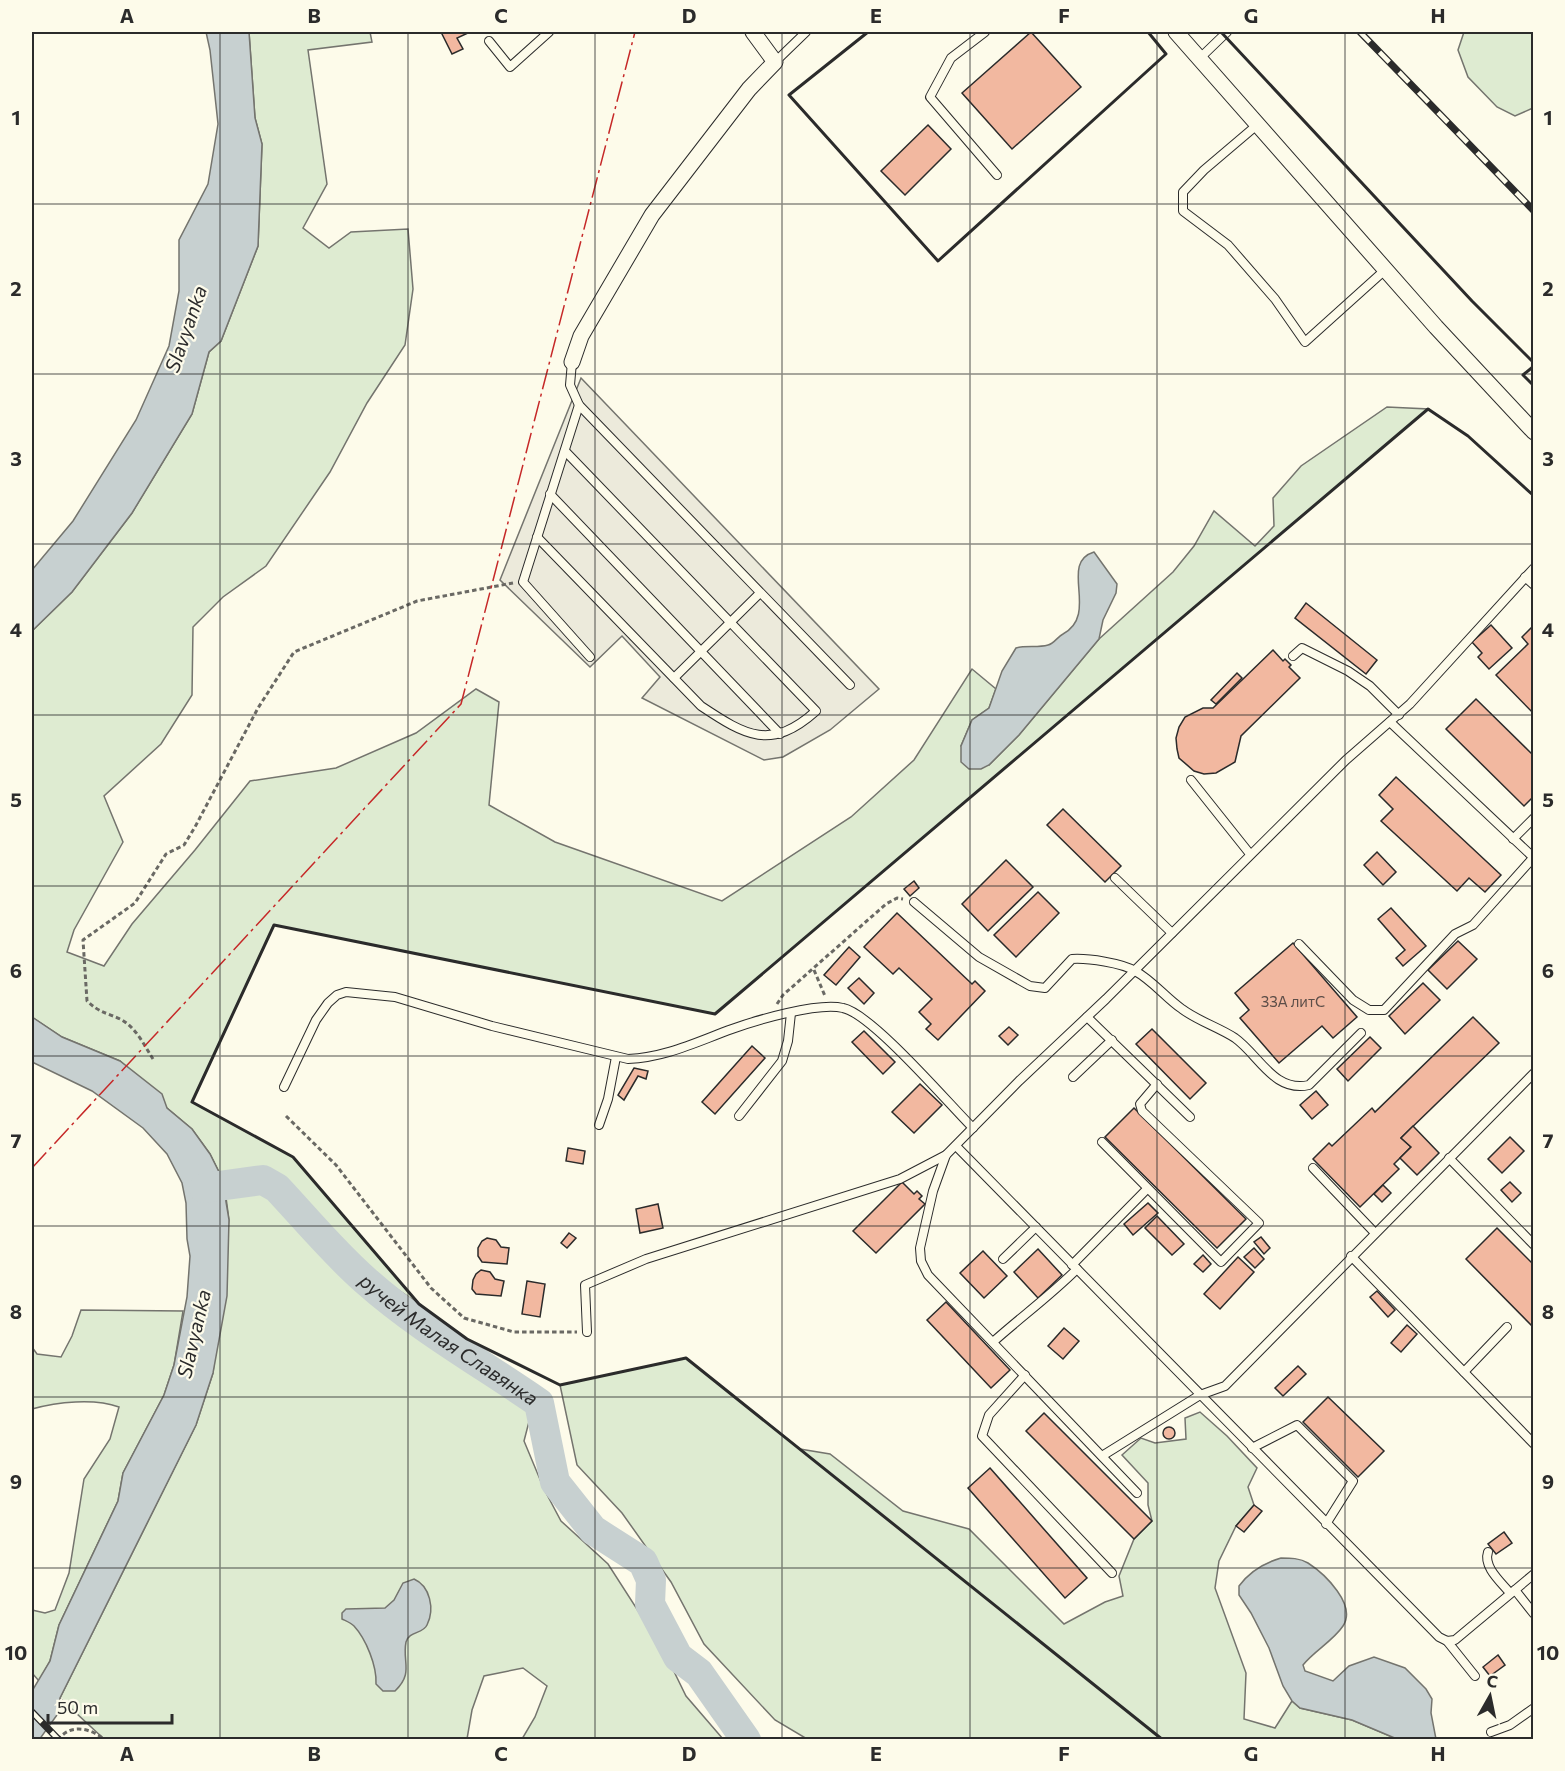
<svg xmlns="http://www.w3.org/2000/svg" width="1565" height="1771" font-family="Commissioner,sans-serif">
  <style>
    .green { fill: #deebd1; stroke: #74746e; stroke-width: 1.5 }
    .parking { fill: #eceadb; stroke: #74746e; stroke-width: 1.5 }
    .water { fill: #c7d0d0; stroke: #74746e; stroke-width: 1.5 }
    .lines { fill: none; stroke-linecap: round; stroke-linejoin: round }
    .river { stroke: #c7d0d0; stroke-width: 30 }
    .building { fill: #f2b8a0; stroke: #2b2b2b; stroke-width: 1.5 }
    .lane-casing { stroke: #2b2b2b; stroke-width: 10 }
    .street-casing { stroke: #2b2b2b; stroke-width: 17 }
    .path { stroke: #6a6964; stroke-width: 3; stroke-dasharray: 4.5 3; stroke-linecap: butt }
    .lane { stroke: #fdfbea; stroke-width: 8 }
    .street { stroke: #fdfbea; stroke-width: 15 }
    .rail-casing { stroke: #2b2b2b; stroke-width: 7 }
    .rail { stroke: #fdfbea; stroke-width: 4.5; stroke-dasharray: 14; stroke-linecap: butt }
    .wall { stroke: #2b2b2b; stroke-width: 3 }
    .power { stroke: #c62828; stroke-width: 1.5; stroke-dasharray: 21 4.5 3 4.5; stroke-linecap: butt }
    .grid { fill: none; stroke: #2b2b2b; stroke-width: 1.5; stroke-opacity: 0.55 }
    .labels { text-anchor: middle; stroke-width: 4.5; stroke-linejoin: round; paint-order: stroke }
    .number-label { font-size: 15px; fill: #5d4e48 }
    .water-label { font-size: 20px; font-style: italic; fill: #2b2b2b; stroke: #fdfbea }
    .neatline { fill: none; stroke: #2b2b2b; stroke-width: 2 }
    .grid-label { font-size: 20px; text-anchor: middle; font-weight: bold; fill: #2b2b2b }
  </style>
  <rect width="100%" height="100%" fill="#fdfbea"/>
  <g class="green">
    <path d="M 249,32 L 370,32 L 372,42 L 308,50 L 327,184 L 303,228 L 329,248 L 351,232 L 408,229 L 413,289 L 405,345 L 367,403 L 330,472 L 266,566 L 223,597 L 193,627 L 192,695 L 161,744 L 104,796 L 123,842 L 74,930 L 67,952 L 104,966 L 132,924 L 195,850 L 250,781 L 336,768 L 416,733 L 476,689 L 499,702 L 489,805 L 555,842 L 722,901 L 851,817 L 914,760 L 972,669 L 996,689 L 989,708 L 972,720 L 961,746 L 989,765 L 1019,735 L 1099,639 L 1173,572 L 1194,546 L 1214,511 L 1255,546 L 1274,526 L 1273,498 L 1301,466 L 1387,407 L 1428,409 L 715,1014 L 274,925 L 192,1102 L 293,1157 L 419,1304 L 372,1272 L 314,1217 L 285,1183 L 262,1174 L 245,1174 L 222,1178 L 210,1154 L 192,1129 L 167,1108 L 120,1061 L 62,1037 L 32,1017 L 32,631 L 72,592 L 132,513 L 192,414 L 209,352 L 221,341 L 258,246 L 262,144 L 255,118 Z"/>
    <path d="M 1464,32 L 1533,32 L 1533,108 L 1515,116 L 1497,107 L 1468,77 L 1458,50 Z"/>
    <path d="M 239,1186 L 258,1186 L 270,1189 L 361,1286 L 461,1361 L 532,1410 L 524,1441 L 544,1489 L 561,1521 L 608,1564 L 664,1651 L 686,1696 L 723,1739 L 522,1739 L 535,1717 L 547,1686 L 523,1668 L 484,1676 L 472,1710 L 467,1739 L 104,1739 L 60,1698 L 196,1425 L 213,1373 L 229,1220 L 225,1190 Z"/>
    <path d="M 81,1310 L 183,1311 L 174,1365 L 164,1395 L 123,1473 L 118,1501 L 59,1625 L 50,1661 L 39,1681 L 32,1673 L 32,1610 L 45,1613 L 55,1610 L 69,1573 L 84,1479 L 110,1439 L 119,1407 C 94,1398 57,1402 32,1409 L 32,1347 L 37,1354 L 61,1357 L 72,1336 Z"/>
    <path d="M 686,1358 L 800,1449 L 830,1454 L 903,1511 L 969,1529 L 1064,1624 L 1105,1602 L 1123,1596 L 1119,1576 L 1134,1539 L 1152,1521 L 1148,1505 L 1148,1483 L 1122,1455 L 1141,1438 L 1155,1443 L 1186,1439 L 1185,1418 L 1200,1412 L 1227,1436 L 1257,1468 L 1248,1487 L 1254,1505 L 1236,1526 L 1219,1561 L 1215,1588 L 1246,1673 L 1244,1719 L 1275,1728 L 1292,1701 L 1300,1708 L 1352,1720 L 1397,1739 L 807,1739 L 775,1720 L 704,1644 L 671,1582 L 622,1513 L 577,1465 L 560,1385 Z"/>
  </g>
  <path class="parking" d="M 581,378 L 879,689 L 830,730 L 783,757 L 764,760 L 642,698 L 660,677 L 622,636 L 590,667 L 500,580 Z"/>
  <g class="water">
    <path d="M 206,32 L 249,32 L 255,118 L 262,144 L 258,246 L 221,341 L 209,352 L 192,414 L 132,513 L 72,592 L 32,631 L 32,570 L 73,521 L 136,420 L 169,346 L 179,291 L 179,240 L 208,184 L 218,124 L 210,50 Z"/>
    <path d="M 1094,552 L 1117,584 L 1116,593 L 1103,620 L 1099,639 L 1019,735 L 989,765 L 981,769 L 969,769 L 961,762 L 961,746 L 972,720 L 989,708 L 1002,671 L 1016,648 C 1026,645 1038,648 1048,645 C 1054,644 1057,637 1063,634 C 1100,614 1058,563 1094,552 Z"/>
    <path d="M 32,1017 L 62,1037 L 120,1061 L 162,1094 L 167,1108 L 192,1129 L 210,1154 L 222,1178 L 229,1220 L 227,1296 L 213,1373 L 196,1425 L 60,1698 L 57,1715 L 39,1740 L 32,1739 L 32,1691 L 50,1661 L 59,1625 L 118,1501 L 123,1473 L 164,1395 L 174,1365 L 187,1297 L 190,1256 L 187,1239 L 186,1203 L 182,1183 L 167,1154 L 143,1128 L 92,1091 L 32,1062 Z"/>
    <path d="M 1281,1558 C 1290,1558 1300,1558 1308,1563 C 1325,1574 1357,1605 1343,1626 C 1333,1641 1314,1651 1303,1665 L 1305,1671 L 1333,1681 L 1349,1666 L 1374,1657 L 1405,1668 L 1426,1689 L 1432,1699 L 1431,1713 L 1436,1739 L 1397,1739 L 1352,1720 L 1300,1708 L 1292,1701 L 1283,1686 L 1269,1648 L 1251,1613 L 1239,1595 L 1239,1586 C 1250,1571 1264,1563 1281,1558 Z"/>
    <path d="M 414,1579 C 430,1586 435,1609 427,1625 C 423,1634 409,1631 406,1642 C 402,1662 414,1673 395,1691 L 383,1691 L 376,1684 C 377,1666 366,1639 354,1626 C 351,1623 346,1621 342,1619 L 342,1613 L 346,1609 L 385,1608 L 394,1600 L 403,1583 Z"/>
  </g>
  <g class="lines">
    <path class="river" id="s1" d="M 204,1188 L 263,1180 L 277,1188 C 306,1219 334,1253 366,1281 C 419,1328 481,1363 539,1403 L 555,1482 L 593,1530 L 643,1562 L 651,1580 L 650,1604 L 678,1657 L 699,1673 L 746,1740"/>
  </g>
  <g class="building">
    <path d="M 441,32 L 470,32 L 457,38 L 463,49 L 452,54 Z"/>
    <path d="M 1031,32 L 1081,87 L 1012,149 L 962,93 Z"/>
    <path d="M 928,125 L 951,149 L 905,195 L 881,171 Z"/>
    <path d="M 1306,603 L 1377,660 L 1366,674 L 1295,618 Z"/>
    <path d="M 1491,625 L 1512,648 L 1489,669 L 1478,657 L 1482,653 L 1472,642 Z"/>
    <path d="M 1533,626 L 1534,626 L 1534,714 L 1496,675 L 1528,644 L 1522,637 Z"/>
    <path d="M 1273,650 L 1283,661 L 1285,659 L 1291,665 L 1289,667 L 1300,678 L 1241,736 L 1235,762 L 1216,773 L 1204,774 L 1194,771 L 1179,758 L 1177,749 L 1176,738 L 1179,727 L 1185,717 L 1203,708 L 1213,708 Z"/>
    <path d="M 1237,673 L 1242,678 L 1216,704 L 1211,700 Z"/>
    <path d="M 1476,699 L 1534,756 L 1534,796 L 1524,806 L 1446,729 Z"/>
    <path d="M 1396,777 L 1501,875 L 1485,892 L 1469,878 L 1457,891 L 1381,821 L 1393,809 L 1379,795 Z"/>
    <path d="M 1063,809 L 1121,866 L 1105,882 L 1047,825 Z"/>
    <path d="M 1377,852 L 1396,872 L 1383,885 L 1364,865 Z"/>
    <path d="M 1006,860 L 1033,887 L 988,931 L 962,904 Z"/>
    <path d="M 914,881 L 919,888 L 910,896 L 904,889 Z"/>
    <path d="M 1038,892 L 1059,913 L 1016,957 L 994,935 Z"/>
    <path d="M 1391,908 L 1426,946 L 1403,966 L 1396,958 L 1405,950 L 1378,919 Z"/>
    <path d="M 897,913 L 972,984 L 975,981 L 985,991 L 938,1040 L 926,1029 L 931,1024 L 919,1012 L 932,999 L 899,968 L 893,974 L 864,947 Z"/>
    <path d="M 1458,941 L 1477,959 L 1447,989 L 1428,970 Z"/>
    <path d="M 1293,943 L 1357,1017 L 1333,1038 L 1322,1026 L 1279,1063 L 1240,1018 L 1249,1010 L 1235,993 Z"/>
    <path d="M 849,947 L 860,957 L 836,985 L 824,975 Z"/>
    <path d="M 859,978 L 874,993 L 864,1004 L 848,988 Z"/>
    <path d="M 1423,983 L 1440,1000 L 1405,1034 L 1389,1016 Z"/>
    <path d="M 1473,1017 L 1499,1043 L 1401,1138 L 1411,1147 L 1394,1164 L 1399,1169 L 1360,1207 L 1313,1159 L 1329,1143 L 1332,1146 L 1372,1108 L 1375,1112 Z"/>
    <path d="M 1009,1027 L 1018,1035 L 1008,1045 L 999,1036 Z"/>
    <path d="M 1152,1029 L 1206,1083 L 1190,1099 L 1136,1044 Z"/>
    <path d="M 864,1031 L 895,1062 L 883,1074 L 852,1042 Z"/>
    <path d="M 1370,1037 L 1381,1048 L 1348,1081 L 1337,1069 Z"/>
    <path d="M 752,1046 L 765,1058 L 715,1114 L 702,1102 Z"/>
    <path d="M 634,1068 L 648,1071 L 646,1079 L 638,1076 L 624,1100 L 618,1095 Z"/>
    <path d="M 920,1084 L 942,1105 L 914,1133 L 892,1112 Z"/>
    <path d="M 1316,1091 L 1328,1105 L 1312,1119 L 1300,1105 Z"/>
    <path d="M 1134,1108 L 1246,1219 L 1217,1248 L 1105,1137 Z"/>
    <path d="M 1413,1126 L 1439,1153 L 1417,1175 L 1400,1158 L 1411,1147 L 1401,1138 Z"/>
    <path d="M 1510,1137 L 1524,1151 L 1502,1173 L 1488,1159 Z"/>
    <path d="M 568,1148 L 585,1151 L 583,1164 L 566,1161 Z"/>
    <path d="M 902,1182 L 914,1194 L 917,1191 L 922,1196 L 919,1199 L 925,1204 L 876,1253 L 853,1231 Z"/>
    <path d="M 1510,1182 L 1521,1193 L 1512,1202 L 1501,1190 Z"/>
    <path d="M 1383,1185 L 1391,1193 L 1382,1202 L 1374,1194 Z"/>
    <path d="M 1148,1203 L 1158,1213 L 1133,1235 L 1124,1224 Z"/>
    <path d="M 658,1204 L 663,1228 L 640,1233 L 636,1209 Z"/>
    <path d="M 1157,1216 L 1184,1244 L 1172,1255 L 1145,1228 Z"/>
    <path d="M 1497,1228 L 1534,1265 L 1534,1328 L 1466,1259 Z"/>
    <path d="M 569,1233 L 576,1238 L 567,1248 L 561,1243 Z"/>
    <path d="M 1261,1237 L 1270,1248 L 1264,1254 L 1254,1242 Z"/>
    <path d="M 487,1238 L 496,1240 L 501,1247 L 509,1248 L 507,1264 L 482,1262 L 478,1256 L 478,1248 L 482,1241 Z"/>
    <path d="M 1254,1248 L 1264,1259 L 1255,1268 L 1244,1257 Z"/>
    <path d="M 1038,1249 L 1062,1275 L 1038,1298 L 1014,1272 Z"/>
    <path d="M 983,1251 L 1007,1276 L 984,1298 L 960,1273 Z"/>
    <path d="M 1203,1255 L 1211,1264 L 1203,1272 L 1194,1264 Z"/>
    <path d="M 1238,1257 L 1254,1272 L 1220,1309 L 1204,1294 Z"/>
    <path d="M 481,1270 L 490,1272 L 495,1279 L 504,1281 L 501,1296 L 476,1294 L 472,1289 L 473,1280 L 476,1274 Z"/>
    <path d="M 527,1281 L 545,1284 L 540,1317 L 522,1314 Z"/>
    <path d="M 1377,1291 L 1395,1310 L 1388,1317 L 1370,1297 Z"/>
    <path d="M 946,1302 L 1010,1370 L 991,1388 L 927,1320 Z"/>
    <path d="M 1407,1325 L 1417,1334 L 1401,1352 L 1391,1343 Z"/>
    <path d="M 1064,1328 L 1079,1341 L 1063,1359 L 1048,1346 Z"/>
    <path d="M 1298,1366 L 1306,1374 L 1283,1396 L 1275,1388 Z"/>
    <path d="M 1328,1397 L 1384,1451 L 1358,1477 L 1303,1422 Z"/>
    <path d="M 1044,1413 L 1152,1521 L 1134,1539 L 1026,1431 Z"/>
    <circle cx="1169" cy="1433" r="6"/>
    <path d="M 990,1468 L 1087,1578 L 1065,1598 L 968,1488 Z"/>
    <path d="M 1254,1505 L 1262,1511 L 1244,1532 L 1236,1526 Z"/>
    <path d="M 1504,1532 L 1512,1543 L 1496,1554 L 1488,1544 Z"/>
    <path d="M 1498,1655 L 1505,1665 L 1490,1676 L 1483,1667 Z"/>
  </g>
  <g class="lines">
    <defs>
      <g id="lane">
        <path d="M 985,32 L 951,58 L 930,97 L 997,175"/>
        <path d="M 489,41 L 510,67 L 549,32"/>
        <path d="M 1199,59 L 1227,32"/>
        <path d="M 775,62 L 806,32"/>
        <path d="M 1257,125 L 1204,170 L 1183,192 L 1183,211 L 1228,245 L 1275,299 L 1305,342 L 1385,270"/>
        <path d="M 572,362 L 570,385 L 579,405 L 850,685"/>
        <path d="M 579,405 L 523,582 L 590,657"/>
        <path d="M 550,494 L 780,734"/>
        <path d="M 537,537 L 701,706 C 746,736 771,751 816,711 L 565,451"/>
        <path d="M 1525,577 L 1534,585"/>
        <path d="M 1293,656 L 1302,648 L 1348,671 L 1370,686 L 1399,715"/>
        <path d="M 674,678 L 760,593"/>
        <path d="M 1390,722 L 1534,858"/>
        <path d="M 1191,780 L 1250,854"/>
        <path d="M 1513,839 L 1534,818"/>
        <path d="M 1115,878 L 1172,933"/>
        <path d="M 914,902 L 979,957 L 1030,986 L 1045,988 L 1072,959 C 1088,958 1122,963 1135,971 C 1152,980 1166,998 1182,1009 C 1198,1021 1218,1027 1235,1038 C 1259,1055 1274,1093 1309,1085 L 1361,1033"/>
        <path d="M 1299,944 L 1353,1000 L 1369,1010 L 1384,1010 L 1455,934 L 1473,925 L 1533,858"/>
        <path d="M 1087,1017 L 1190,1117"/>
        <path d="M 1073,1077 L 1112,1040"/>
        <path d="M 284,1087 L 316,1020 L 328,1003 L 337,995 L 346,992 L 395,997 L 492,1026 L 628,1059 C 667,1057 696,1042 732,1029 C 757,1020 818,1002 843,1008 C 872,1014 948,1103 973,1128"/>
        <path d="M 739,1116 L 782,1061 L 788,1041 L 791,1013"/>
        <path d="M 599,1125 L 608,1099 L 616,1057"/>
        <path d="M 1102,1142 L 1221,1262 L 1259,1223 L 1142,1111 L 1140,1104 L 1157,1084"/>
        <path d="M 956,1146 L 1439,1637 L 1447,1641 L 1455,1640 L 1534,1574"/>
        <path d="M 1449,1158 L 1534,1245"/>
        <path d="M 1313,1168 L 1375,1233"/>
        <path d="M 1351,1256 L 1534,1444"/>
        <path d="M 1003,1259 L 1036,1227"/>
        <path d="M 1072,1265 L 1147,1189"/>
        <path d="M 587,1332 L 585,1285 L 646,1259 L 900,1179 L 946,1155"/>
        <path d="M 993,1342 C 1021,1317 1051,1295 1077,1269"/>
        <path d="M 1464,1372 L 1507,1327"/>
        <path d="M 1025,1375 L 989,1415 L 982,1436 L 1112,1573"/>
        <path d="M 1252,1448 L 1297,1425 L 1353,1481 L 1326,1524"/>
        <path d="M 1102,1456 L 1200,1395 L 1225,1386 L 1534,1073"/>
        <path d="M 1137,1493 L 928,1275 L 921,1261 L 920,1248 L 933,1191 L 946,1155 L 1019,1081 L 1106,999 L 1346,760 L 1410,704 L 1534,568"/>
        <path d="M 1488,1552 C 1483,1567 1501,1582 1510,1593"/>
        <path d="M 1515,1590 L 1534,1614"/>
        <path d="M 1447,1641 L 1475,1676"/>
        <path d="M 1491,1732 L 1510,1725 L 1534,1708"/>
      </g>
      <g id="street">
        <path d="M 1176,32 L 1436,327 L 1534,432"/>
        <path d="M 572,362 L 581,336 L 652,215 L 749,89 L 775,62 L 753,32"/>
      </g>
    </defs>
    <use href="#lane" class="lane-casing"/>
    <use href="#street" class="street-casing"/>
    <g class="path">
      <path d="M 814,970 L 825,996"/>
      <path d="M 777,1004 L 783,995 L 886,904 L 897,898 L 903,899"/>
      <path d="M 153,1059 C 144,1045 136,1027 120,1019 C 105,1012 100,1013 87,1001 L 83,940 L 135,903 L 166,854 L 184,845 L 195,827 L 258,708 L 294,652 L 417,601 L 513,583"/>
      <path d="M 286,1116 L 336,1165 L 431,1288 L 464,1318 L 514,1332 L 577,1332"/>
      <path d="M 58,1740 C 70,1723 91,1728 105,1740"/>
    </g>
    <use href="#lane" class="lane"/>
    <use href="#street" class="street"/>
    <defs>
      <g id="rail">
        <path d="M 1360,32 L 1534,211"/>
        <path d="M 32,1712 L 59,1740"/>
      </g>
    </defs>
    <use href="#rail" class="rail-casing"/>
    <use href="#rail" class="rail"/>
    <g class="wall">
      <path d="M 868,32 L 789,95 L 938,261 L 1166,54 L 1148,32"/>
      <path d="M 1221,32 L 1472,301 L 1534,363"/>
      <path d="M 1534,366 L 1523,375 L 1534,386"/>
      <path d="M 1163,1740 L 686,1358 L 560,1385 L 467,1339 L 419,1304 L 293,1157 L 192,1102 L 274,925 L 715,1014 L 1428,409 L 1468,436 L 1534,496"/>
    </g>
    <path class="power" d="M 32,1168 L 461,704 L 635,32"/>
  </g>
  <path class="grid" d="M 220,32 L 220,1740M 408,32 L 408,1740M 595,32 L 595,1740M 782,32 L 782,1740M 970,32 L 970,1740M 1157,32 L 1157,1740M 1345,32 L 1345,1740M 32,204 L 1534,204M 32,374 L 1534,374M 32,544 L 1534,544M 32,715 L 1534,715M 32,886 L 1534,886M 32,1056 L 1534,1056M 32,1226 L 1534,1226M 32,1397 L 1534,1397M 32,1568 L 1534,1568"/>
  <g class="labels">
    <g class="number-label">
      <text x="1293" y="1007">33А литС</text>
    </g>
    <g class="water-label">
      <text transform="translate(186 329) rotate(-71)" y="7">Slavyanka</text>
      <text transform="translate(194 1334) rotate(-77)" y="7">Slavyanka</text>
      <text dy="7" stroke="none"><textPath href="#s1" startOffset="306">ручей Малая Славянка</textPath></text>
    </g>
  </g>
  <rect width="1565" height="1771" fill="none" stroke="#fdfbea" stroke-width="66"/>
  <g transform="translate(1490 1696) rotate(9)" stroke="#fdfbea" stroke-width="4.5" paint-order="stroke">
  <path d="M0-4.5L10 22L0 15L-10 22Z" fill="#2b2b2b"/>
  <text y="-9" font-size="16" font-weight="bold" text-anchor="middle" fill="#2b2b2b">С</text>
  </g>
  <path d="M48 1714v9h124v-9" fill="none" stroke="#2b2b2b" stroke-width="3"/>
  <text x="57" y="1714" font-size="18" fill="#2b2b2b" stroke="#fdfbea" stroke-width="4.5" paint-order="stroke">50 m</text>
  <rect x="33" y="33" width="1499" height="1705" class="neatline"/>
  <g class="grid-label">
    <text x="127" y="23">A</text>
    <text x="314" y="23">B</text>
    <text x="501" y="23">C</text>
    <text x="689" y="23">D</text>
    <text x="876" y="23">E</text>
    <text x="1064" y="23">F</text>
    <text x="1251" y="23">G</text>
    <text x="1438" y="23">H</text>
    <text x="16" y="125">1</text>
    <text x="1548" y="125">1</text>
    <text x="16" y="296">2</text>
    <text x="1548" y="296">2</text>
    <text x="16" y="466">3</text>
    <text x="1548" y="466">3</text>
    <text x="16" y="637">4</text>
    <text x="1548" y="637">4</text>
    <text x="16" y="807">5</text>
    <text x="1548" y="807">5</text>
    <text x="16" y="978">6</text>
    <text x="1548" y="978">6</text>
    <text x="16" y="1148">7</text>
    <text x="1548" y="1148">7</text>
    <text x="16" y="1319">8</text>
    <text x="1548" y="1319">8</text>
    <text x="16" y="1489">9</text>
    <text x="1548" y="1489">9</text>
    <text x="16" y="1660">10</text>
    <text x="1548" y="1660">10</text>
    <text x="127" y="1761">A</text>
    <text x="314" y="1761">B</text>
    <text x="501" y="1761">C</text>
    <text x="689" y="1761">D</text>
    <text x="876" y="1761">E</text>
    <text x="1064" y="1761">F</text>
    <text x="1251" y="1761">G</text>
    <text x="1438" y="1761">H</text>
  </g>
</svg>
